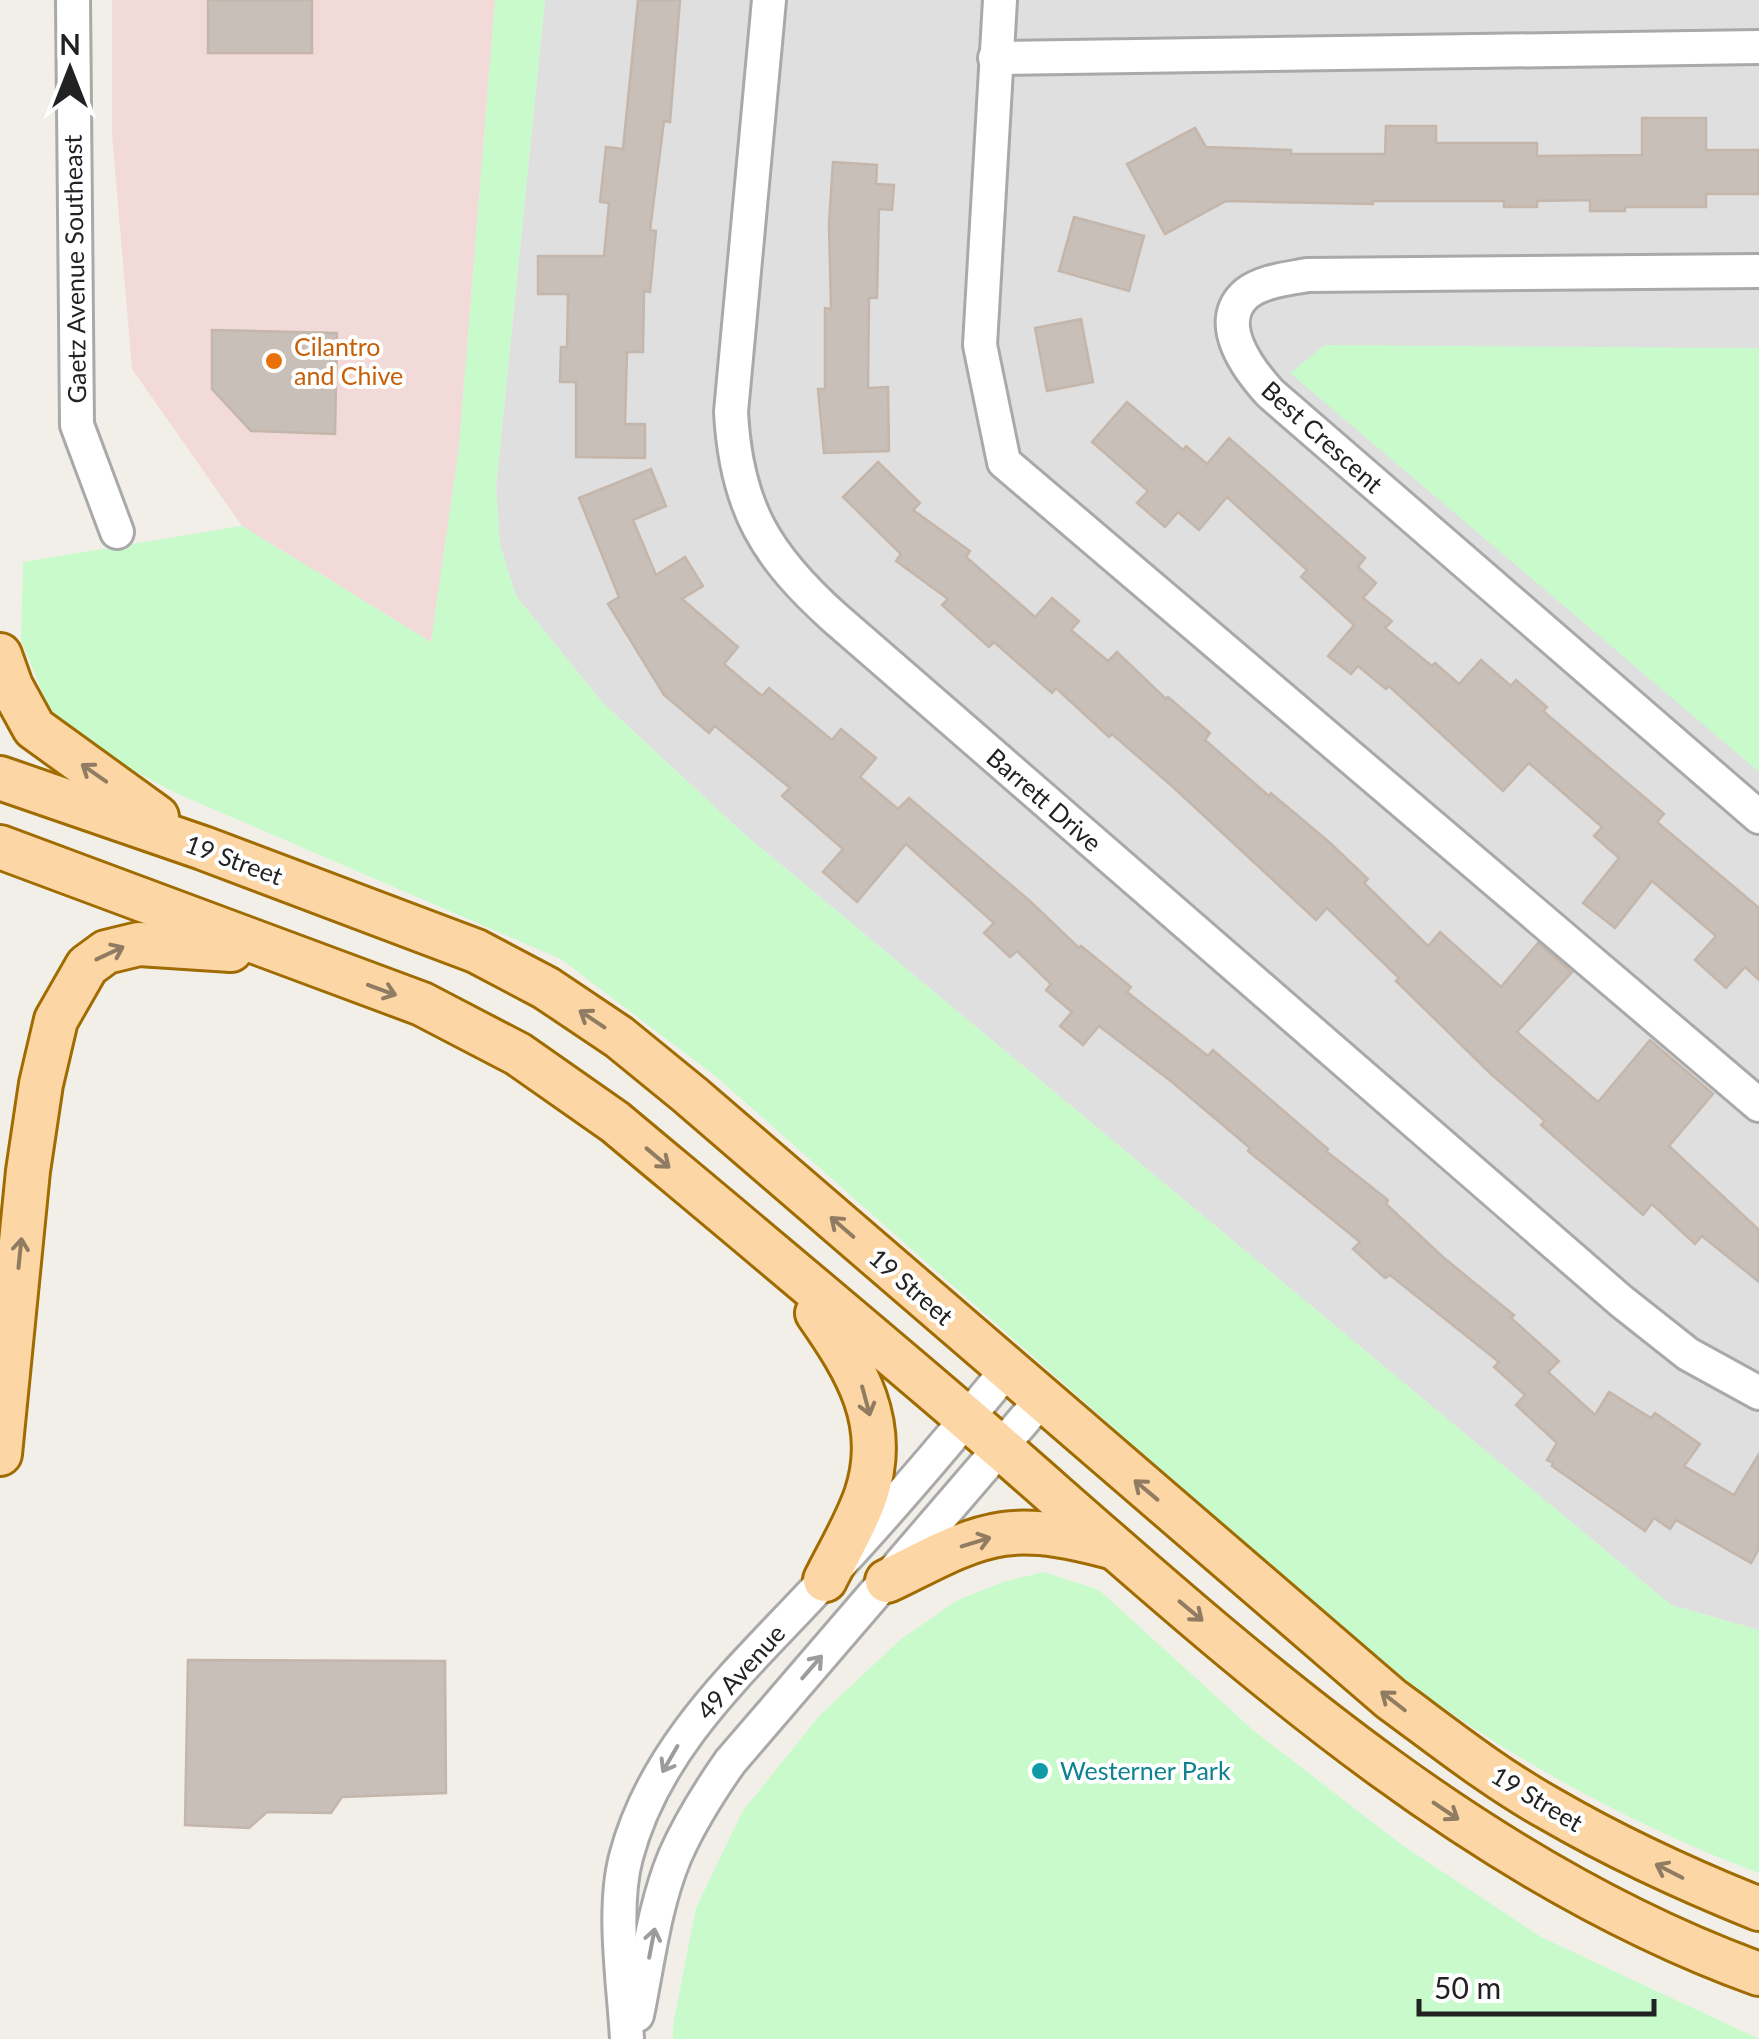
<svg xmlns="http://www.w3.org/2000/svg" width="1759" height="2039" font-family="Lato,sans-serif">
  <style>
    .residential { fill: #e0dfdf }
    .commercial { fill: #f2dad9 }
    .park { fill: #c8facc }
    .building { fill: #c7bfb8; stroke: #c4b6ab; stroke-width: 2.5 }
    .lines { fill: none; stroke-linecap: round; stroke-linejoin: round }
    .minor-casing { stroke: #a9a9a9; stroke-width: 38 }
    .major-casing { stroke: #a06b00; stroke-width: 48 }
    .minor { stroke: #fff; stroke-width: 32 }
    .major { stroke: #fcd6a4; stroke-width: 42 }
    .oneway { stroke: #8f7c63 }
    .oneway2 { stroke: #9c9c9c }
    .food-dot { fill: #e8710a; stroke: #fff; stroke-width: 4 }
    .culture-dot { fill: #0f9aa8; stroke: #fff; stroke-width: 4 }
    .labels { text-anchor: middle; stroke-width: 8; stroke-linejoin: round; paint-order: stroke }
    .street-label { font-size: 25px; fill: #222; stroke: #fff }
    .food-label { font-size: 25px; fill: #c56008; stroke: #fff; text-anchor: start }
    .culture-label { font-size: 25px; fill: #0d838f; stroke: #fff; text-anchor: start }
  </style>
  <rect width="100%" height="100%" fill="#f2efe9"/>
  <path class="residential" d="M 545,0 L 1759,0 L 1759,1630 L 1671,1605 L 743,833 L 602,702 L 516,596 L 500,545 L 496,487 Z"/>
  <path class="commercial" d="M 112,0 L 495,0 L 459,447 L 431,642 L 242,526 L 132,369 L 112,134 Z"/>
  <g class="park">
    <path d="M 495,0 L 545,0 L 496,487 L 500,545 L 516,596 L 602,702 L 743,833 L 1671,1605 L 1759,1630 L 1759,1873 C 1622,1822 1491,1747 1375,1659 L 719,1079 L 561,959 L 178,794 L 58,731 L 21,640 L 23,562 L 242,526 L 431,642 L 459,447 Z"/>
    <path d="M 1325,345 L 1759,348 L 1759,772 L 1290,373 Z"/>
    <path d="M 1044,1572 L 1099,1590 L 1254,1731 L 1402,1845 L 1541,1937 L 1759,2039 L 673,2039 L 673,2025 L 696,1908 L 742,1812 L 820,1715 L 900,1640 L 956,1601 L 1003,1582 Z"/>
  </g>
  <g class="building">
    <rect x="208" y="0" width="104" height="53"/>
    <path d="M 638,0 L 680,0 L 670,122 L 664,121 L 650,230 L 656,231 L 650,292 L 644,291 L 643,352 L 627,352 L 625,424 L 645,424 L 645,458 L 576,457 L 576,382 L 560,382 L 561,347 L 567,347 L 568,294 L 538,294 L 538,256 L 604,256 L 609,203 L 600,202 L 606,147 L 623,149 Z"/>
    <path d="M 1642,118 L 1706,118 L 1706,150 L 1759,150 L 1759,194 L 1706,194 L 1706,207 L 1625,207 L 1625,211 L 1590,211 L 1590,200 L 1537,201 L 1537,207 L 1504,207 L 1504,201 L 1373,201 L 1373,204 L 1226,201 L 1165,234 L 1127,164 L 1195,128 L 1206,147 L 1291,150 L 1291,154 L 1385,154 L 1386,126 L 1436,126 L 1436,143 L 1537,143 L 1537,156 L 1642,155 Z"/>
    <path d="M 833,162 L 877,165 L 876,184 L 894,185 L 892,210 L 879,209 L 877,298 L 869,298 L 868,388 L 888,387 L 889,451 L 824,453 L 818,389 L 825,389 L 825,308 L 831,309 L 829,224 Z"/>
    <path d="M 1074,217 L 1144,236 L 1129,291 L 1059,271 Z"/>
    <path d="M 1081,319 L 1093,382 L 1047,391 L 1035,328 Z"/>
    <path d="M 212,330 L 337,333 L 335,434 L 251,431 L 212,389 Z"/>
    <path d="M 1127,402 L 1183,450 L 1186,446 L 1207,464 L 1229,438 L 1365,558 L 1358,567 L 1376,583 L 1363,598 L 1392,621 L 1385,628 L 1432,666 L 1435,663 L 1459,684 L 1481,660 L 1511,686 L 1516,680 L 1547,707 L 1543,711 L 1664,814 L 1657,822 L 1759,908 L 1759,980 L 1745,967 L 1726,988 L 1695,960 L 1716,936 L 1652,881 L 1615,928 L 1583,903 L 1619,858 L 1594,836 L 1602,827 L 1529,763 L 1503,791 L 1389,686 L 1386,689 L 1358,666 L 1351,674 L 1328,656 L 1354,625 L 1301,577 L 1307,570 L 1227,497 L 1199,530 L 1178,512 L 1165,527 L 1137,503 L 1148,491 L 1092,442 Z"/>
    <path d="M 878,462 L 920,503 L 913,510 L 970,551 L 966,557 L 1035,617 L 1052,598 L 1079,621 L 1071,630 L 1108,661 L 1117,652 L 1166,699 L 1168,697 L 1210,733 L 1205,740 L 1269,796 L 1271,793 L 1329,842 L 1368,879 L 1364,883 L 1428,946 L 1440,932 L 1501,987 L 1538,943 L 1572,972 L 1517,1032 L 1598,1102 L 1650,1040 L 1713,1094 L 1669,1146 L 1759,1230 L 1759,1282 L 1702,1236 L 1695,1244 L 1652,1204 L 1643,1215 L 1541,1125 L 1545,1121 L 1491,1074 L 1396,981 L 1399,978 L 1327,908 L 1316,920 L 1173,787 L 1112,734 L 1109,737 L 1056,688 L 1052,693 L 994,642 L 989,647 L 942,605 L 948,599 L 896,561 L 901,554 L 843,497 Z"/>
    <path d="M 651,469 L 666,506 L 633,520 L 656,575 L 685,557 L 703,586 L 682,599 L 738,647 L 724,664 L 762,696 L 769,688 L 832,740 L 841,729 L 876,758 L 860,777 L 898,809 L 909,798 L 1031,902 L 1079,948 L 1081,946 L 1131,987 L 1127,992 L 1208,1056 L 1213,1050 L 1328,1149 L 1326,1151 L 1388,1200 L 1386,1204 L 1444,1258 L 1514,1315 L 1511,1318 L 1559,1361 L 1548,1372 L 1595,1415 L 1609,1392 L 1651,1418 L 1655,1413 L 1700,1444 L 1684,1466 L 1734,1495 L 1759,1454 L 1759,1549 L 1751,1563 L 1676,1520 L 1670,1529 L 1654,1518 L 1645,1531 L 1552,1466 L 1553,1463 L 1547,1460 L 1557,1443 L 1516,1405 L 1525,1395 L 1494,1367 L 1499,1362 L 1390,1275 L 1385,1278 L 1353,1249 L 1360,1242 L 1248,1151 L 1250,1148 L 1172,1082 L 1099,1026 L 1083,1045 L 1060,1026 L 1072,1012 L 1046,990 L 1051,984 L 1017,951 L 1010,957 L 984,933 L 994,923 L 906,844 L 857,902 L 823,872 L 843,849 L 782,796 L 790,788 L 715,726 L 709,733 L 664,695 L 608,604 L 619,597 L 579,498 Z"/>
    <path d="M 188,1660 L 445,1661 L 446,1793 L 342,1797 L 331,1813 L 267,1812 L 249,1828 L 185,1825 Z"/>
  </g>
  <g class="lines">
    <defs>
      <g id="minor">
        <path d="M 73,0 L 77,425 L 117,532"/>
        <path d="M 769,0 L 731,412 C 736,507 766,556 835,618 L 1621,1301 L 1688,1354 L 1759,1393"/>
        <path d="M 1000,0 L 980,345 L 1004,462 L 1759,1105"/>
        <path d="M 995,58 L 1759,47"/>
        <path d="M 1759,271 L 1307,275 C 1287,279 1262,281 1246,294 C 1213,323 1249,370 1270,393 L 1759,817"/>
        <path d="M 637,2015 C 648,1962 654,1906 675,1856 C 690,1822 709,1792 730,1762 L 1042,1399"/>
        <path d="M 627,2039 C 624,1984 612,1910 626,1857 C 656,1743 746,1666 823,1582 C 887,1514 948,1442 1007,1370"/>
      </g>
      <g id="major">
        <path d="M 0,655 L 11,686 L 34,728 L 157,817"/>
        <path d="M 0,778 L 203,848 L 476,951 L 546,988 L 619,1037 L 690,1095 L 1391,1699 C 1443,1737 1494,1778 1550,1809 C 1617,1848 1687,1880 1759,1909"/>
        <path d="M 0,847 L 422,1004 L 518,1054 L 615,1122 C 744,1230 874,1338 1001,1448 C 1232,1650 1466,1868 1759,1974"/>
        <path d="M 817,1313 C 856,1369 890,1423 866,1495 C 856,1524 839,1552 825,1580"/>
        <path d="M 0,1454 L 28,1171 L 41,1084 L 56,1020 L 87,966 L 106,952 L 139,944 L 231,950"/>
        <path d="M 887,1581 C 924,1564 962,1540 1003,1534 C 1038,1529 1077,1538 1111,1547"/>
      </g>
    </defs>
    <use href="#minor" class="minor-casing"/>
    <use href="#major" class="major-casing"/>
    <use href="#minor" class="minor"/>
    <use href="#major" class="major"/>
  </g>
  <defs><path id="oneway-shaft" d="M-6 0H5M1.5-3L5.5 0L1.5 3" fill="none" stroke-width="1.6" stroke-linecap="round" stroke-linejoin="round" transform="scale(2.5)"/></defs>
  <g class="oneway">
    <use href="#oneway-shaft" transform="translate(94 773) rotate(-145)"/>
    <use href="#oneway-shaft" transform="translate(110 953) rotate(-25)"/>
    <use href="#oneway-shaft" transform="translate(382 990) rotate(20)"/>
    <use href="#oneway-shaft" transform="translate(592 1019) rotate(-146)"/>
    <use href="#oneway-shaft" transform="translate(658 1158) rotate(40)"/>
    <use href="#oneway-shaft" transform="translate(842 1227) rotate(-139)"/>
    <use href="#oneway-shaft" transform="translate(20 1253) rotate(-84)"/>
    <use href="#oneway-shaft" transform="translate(866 1401) rotate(75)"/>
    <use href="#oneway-shaft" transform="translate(1146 1490) rotate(-140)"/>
    <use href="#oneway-shaft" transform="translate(976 1542) rotate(-17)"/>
    <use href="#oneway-shaft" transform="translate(1191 1611) rotate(40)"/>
    <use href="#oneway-shaft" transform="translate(1393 1701) rotate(-142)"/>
    <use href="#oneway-shaft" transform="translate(1446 1811) rotate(34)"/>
    <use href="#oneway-shaft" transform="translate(1669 1871) rotate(-153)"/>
  </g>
  <g class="oneway2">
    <use href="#oneway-shaft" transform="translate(812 1667) rotate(-49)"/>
    <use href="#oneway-shaft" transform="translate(670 1759) rotate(120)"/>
    <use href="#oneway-shaft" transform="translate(652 1943) rotate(-79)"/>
  </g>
  <circle class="food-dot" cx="274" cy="361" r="10"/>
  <circle class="culture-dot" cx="1040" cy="1771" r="10"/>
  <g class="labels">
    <g class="street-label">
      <text transform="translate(75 269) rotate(-91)" y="9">Gaetz Avenue Southeast</text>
      <text transform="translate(1322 437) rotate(42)" y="9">Best Crescent</text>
      <text transform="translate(1044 800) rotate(41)" y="9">Barrett Drive</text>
      <text transform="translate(234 860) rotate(20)" y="9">19 Street</text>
      <text transform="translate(911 1287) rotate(41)" y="9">19 Street</text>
      <text transform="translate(741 1672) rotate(-48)" y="9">49 Avenue</text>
      <text transform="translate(1537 1799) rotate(31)" y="9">19 Street</text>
    </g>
    <g class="food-label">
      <text x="294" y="356">Cilantro<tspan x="294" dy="29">and Chive</tspan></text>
    </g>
    <g class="culture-label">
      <text x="1060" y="1780">Westerner Park</text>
    </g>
  </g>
  <g transform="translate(70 70)" stroke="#ffffff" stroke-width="8" paint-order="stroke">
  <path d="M0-8L18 38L0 25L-18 38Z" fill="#222222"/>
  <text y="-15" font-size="28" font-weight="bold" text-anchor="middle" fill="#222222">N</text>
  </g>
  <path d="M1419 1999v15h235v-15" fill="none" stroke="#222222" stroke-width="5"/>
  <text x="1434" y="1999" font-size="30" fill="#222222" stroke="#ffffff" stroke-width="8" paint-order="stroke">50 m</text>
</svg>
